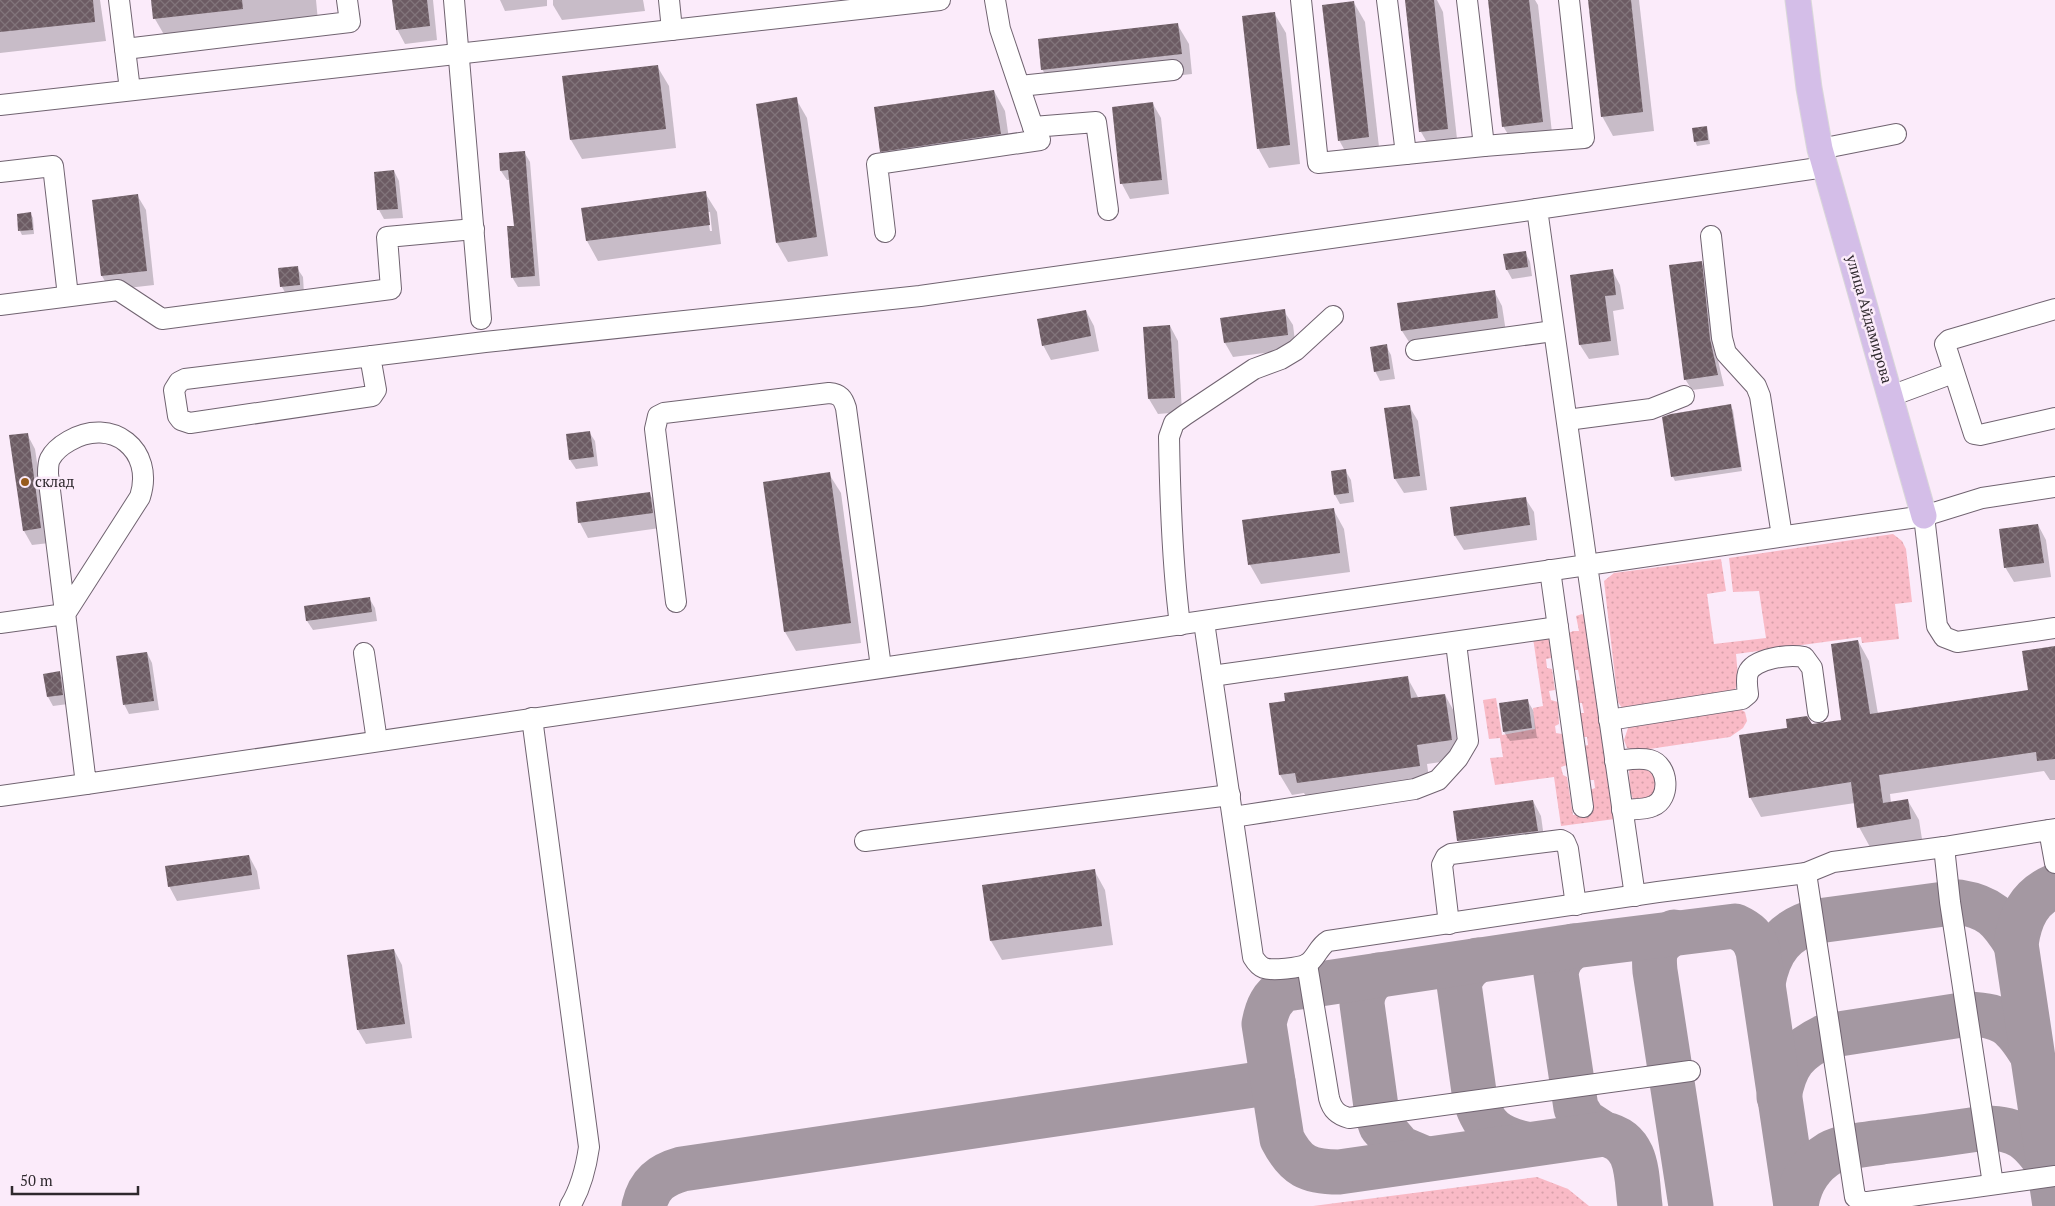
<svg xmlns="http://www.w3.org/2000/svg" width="2055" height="1206" font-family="'PT Serif',serif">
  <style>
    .grass { fill: url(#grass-dots) }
    .shadow { fill: #0003; fill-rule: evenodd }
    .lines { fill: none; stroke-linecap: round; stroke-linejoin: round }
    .taxiway { stroke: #a498a2; stroke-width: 45 }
    .building { fill: url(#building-cross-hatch) }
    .minor-casing { stroke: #706370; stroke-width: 22 }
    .major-casing { stroke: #d9d8d9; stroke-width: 27 }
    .minor { stroke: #fff; stroke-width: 20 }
    .major { stroke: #d4bee8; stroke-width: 25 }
    .poi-dot { fill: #975b1c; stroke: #fbebfa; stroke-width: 2 }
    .labels { text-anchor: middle; stroke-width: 5; stroke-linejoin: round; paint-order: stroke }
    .street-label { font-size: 15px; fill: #2e282d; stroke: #fbebfa }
    .poi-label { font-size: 15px; fill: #2e282d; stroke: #fbebfa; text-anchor: start }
  </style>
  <defs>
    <pattern id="grass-dots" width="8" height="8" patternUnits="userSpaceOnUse" patternTransform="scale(1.25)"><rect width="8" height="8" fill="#f9bac6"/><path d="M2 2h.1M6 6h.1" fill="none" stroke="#d6a0aa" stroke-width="1.8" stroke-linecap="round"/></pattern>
    <pattern id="building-cross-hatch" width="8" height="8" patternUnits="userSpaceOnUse" patternTransform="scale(1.25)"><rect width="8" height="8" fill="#6c5b63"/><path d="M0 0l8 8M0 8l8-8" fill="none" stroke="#81747a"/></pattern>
  </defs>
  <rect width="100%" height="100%" fill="#fbebfa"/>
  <g class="grass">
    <path d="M 1893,534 L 1902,541 L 1906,549 L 1912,602 L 1895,604 L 1899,639 L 1862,643 L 1861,637 L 1736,654 L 1738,676 L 1735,691 L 1622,708 L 1618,702 L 1604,581 L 1614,573 L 1721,559 L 1726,591 L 1707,594 L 1714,644 L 1766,638 L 1759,591 L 1733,592 L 1729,558 Z"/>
    <path d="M 1582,614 L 1587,617 L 1615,819 L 1561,826 L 1554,777 L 1495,785 L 1490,758 L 1503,757 L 1500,738 L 1489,739 L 1483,700 L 1496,698 L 1502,735 L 1535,729 L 1533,708 L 1543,706 L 1533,638 L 1546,637 L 1550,640 L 1551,658 L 1546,659 L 1547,668 L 1552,669 L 1555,690 L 1549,691 L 1551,700 L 1558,702 L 1559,724 L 1555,726 L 1556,733 L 1562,734 L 1567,765 L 1561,767 L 1563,775 L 1567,777 L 1573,815 L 1593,812 L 1590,790 L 1595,788 L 1594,780 L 1587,780 L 1584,746 L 1588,745 L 1587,737 L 1581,737 L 1578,713 L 1584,713 L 1582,703 L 1576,703 L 1574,681 L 1580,680 L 1578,670 L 1571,670 L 1567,634 L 1573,631 L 1579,631 L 1576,616 Z"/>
    <path d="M 1737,707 L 1745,712 L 1747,721 L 1743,728 L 1730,737 L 1636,751 L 1627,748 L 1624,740 L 1628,728 L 1637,724 Z"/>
    <path d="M 1639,763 L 1655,771 L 1657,797 L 1634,802 L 1630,791 L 1629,770 Z"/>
    <path d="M 1537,1177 L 1568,1189 L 1589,1206 L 1313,1206 Z"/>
  </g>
  <g class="shadow">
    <path d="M 0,0 L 100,0 L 106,41 L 0,53 Z"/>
    <path d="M 152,0 L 316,0 L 318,21 L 166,38 L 155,19 Z"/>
    <path d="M 394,0 L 433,0 L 437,40 L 405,44 L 397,29 Z"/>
    <path d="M 500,0 L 547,0 L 547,6 L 505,11 Z"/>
    <path d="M 553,0 L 643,0 L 645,11 L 562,20 L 553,5 Z"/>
    <path d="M 1406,0 L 1437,0 L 1443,12 L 1458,148 L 1432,151 L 1421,132 Z"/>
    <path d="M 1489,0 L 1535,0 L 1538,5 L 1553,142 L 1515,146 L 1503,126 Z"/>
    <path d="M 1589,0 L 1639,0 L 1654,131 L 1613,136 L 1602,116 Z"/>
    <path d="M 1354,3 L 1365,22 L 1380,156 L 1350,160 L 1339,140 Z"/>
    <path d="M 1274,13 L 1286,33 L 1300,164 L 1269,168 L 1258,148 Z"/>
    <path d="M 1177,24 L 1189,44 L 1192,74 L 1054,89 L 1042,69 Z"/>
    <path d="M 657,66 L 669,86 L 676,148 L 582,159 L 571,140 Z"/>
    <path d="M 994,91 L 1005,111 L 1011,153 L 893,171 L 881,151 Z"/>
    <path d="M 796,99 L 807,118 L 828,256 L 788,262 L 777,243 Z"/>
    <path d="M 1153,104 L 1161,118 L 1169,194 L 1130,199 L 1122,184 L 1113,108 Z"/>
    <path d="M 1706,128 L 1708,132 L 1710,144 L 1697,146 L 1695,141 Z"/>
    <path d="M 524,152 L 530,162 L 540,286 L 518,287 L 512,277 L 516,227 L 510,180 L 507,180 L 501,171 Z"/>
    <path d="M 394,171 L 399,181 L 403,218 L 384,219 L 379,210 L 375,173 Z"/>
    <path d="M 705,193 L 717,212 L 721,244 L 598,261 L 587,241 L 583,209 ZM 707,212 L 710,212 L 712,231 L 710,231 Z"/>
    <path d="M 137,195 L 146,210 L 154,285 L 110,290 L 102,276 Z"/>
    <path d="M 30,213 L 33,218 L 34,234 L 22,235 L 20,231 L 18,215 Z"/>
    <path d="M 1525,252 L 1530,262 L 1532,276 L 1512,279 L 1507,270 Z"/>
    <path d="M 1701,263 L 1708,274 L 1716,352 L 1724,386 L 1692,390 L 1685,379 Z"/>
    <path d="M 297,268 L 303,277 L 304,294 L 287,296 L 282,287 Z"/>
    <path d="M 1612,270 L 1620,285 L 1624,309 L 1613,311 L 1619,355 L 1589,359 L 1580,345 Z"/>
    <path d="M 1494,291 L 1502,306 L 1506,332 L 1411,345 L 1402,331 Z"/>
    <path d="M 1086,311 L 1094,326 L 1099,351 L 1051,360 L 1043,345 Z"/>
    <path d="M 1284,311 L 1293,325 L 1296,349 L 1233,357 L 1225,343 Z"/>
    <path d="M 1170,326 L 1178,341 L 1182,412 L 1158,414 L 1149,399 L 1145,328 Z"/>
    <path d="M 1386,346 L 1391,355 L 1395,379 L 1380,381 L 1375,371 Z"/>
    <path d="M 1409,406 L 1418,421 L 1427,490 L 1404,493 L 1395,479 L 1386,409 Z"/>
    <path d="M 1730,406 L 1733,410 L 1742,471 L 1675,481 L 1673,477 L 1664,418 Z"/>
    <path d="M 589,432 L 595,441 L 598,466 L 576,469 L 570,460 Z"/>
    <path d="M 27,434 L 35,449 L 49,543 L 32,545 L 24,531 Z"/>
    <path d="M 1345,470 L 1351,480 L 1354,502 L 1340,504 L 1335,495 Z"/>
    <path d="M 829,474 L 841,493 L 861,643 L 796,651 L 785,632 Z"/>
    <path d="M 649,493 L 658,508 L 660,528 L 588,538 L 580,523 L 577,503 Z"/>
    <path d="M 1525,498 L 1534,512 L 1537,540 L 1464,550 L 1455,536 Z"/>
    <path d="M 1333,509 L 1344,529 L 1350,572 L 1261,584 L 1250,565 L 1244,521 Z"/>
    <path d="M 2038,525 L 2046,540 L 2051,577 L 2014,582 L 2005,567 Z"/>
    <path d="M 369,598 L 375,608 L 377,621 L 313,630 L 307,621 L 305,607 Z"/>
    <path d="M 1858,641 L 1869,661 L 1878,714 L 2030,691 L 2055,647 L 2055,780 L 2050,780 L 2044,771 L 1890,794 L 1891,803 L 1908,801 L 1919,820 L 1922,839 L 1870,847 L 1859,827 L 1855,803 L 1761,817 L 1750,797 L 1811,725 L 1842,721 Z"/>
    <path d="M 147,653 L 152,663 L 159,710 L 129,714 L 124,704 Z"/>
    <path d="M 59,673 L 65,682 L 68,704 L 53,706 L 48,697 Z"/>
    <path d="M 1407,677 L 1419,699 L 1445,695 L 1456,715 L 1462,759 L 1427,764 L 1430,785 L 1309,802 L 1304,793 L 1292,795 L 1280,775 L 1271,704 Z"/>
    <path d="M 1527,700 L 1533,710 L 1537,738 L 1510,741 L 1504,732 Z"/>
    <path d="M 1533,801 L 1541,816 L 1545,845 L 1467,855 L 1458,841 L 1454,812 Z"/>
    <path d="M 249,856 L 257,871 L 260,889 L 177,901 L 169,886 Z"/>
    <path d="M 1094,870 L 1105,890 L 1113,945 L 1002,960 L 991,941 Z"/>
    <path d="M 394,950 L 402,965 L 412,1038 L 366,1044 L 358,1030 Z"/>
  </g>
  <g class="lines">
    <g class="taxiway">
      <path d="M 1674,932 C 1656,944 1653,950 1655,971 L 1691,1206"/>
      <path d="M 1574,946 C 1563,954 1558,960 1556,974 L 1576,1108 L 1584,1121 L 1604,1134"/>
      <path d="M 1478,960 C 1468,967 1463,972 1459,984 L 1475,1099 C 1484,1128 1497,1138 1526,1144"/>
      <path d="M 1379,975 C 1368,982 1362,991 1362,1004 L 1377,1114 L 1381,1126 L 1400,1148 L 1426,1159"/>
      <path d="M 1763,983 C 1769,950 1784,929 1818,921 L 1959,902 C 1990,907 2000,918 2016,944"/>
      <path d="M 1779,1097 C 1785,1064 1795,1051 1826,1036 L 1968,1014 C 2003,1015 2013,1024 2031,1053"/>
      <path d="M 644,1206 C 649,1184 661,1175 682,1169 L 1273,1082"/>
      <path d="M 1640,1206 C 1636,1177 1640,1141 1604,1134 L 1339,1172 C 1308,1172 1296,1166 1282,1139 L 1264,1024 C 1267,1008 1272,996 1286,989 L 1574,946 L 1735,926 C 1748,932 1754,937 1758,951 L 1796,1206"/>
      <path d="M 1796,1206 C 1799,1184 1810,1165 1830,1153 C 1845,1145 1865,1145 1882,1142 C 1916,1138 1951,1133 1985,1128 C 2019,1128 2030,1139 2049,1166"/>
      <path d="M 2055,1206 L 2016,944 C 2020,917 2029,897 2055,886"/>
    </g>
  </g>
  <g class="building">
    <path d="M 0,0 L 93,0 L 95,22 L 0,32 Z"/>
    <path d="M 151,0 L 242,0 L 243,9 L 153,19 Z"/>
    <path d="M 392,0 L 427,0 L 430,26 L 396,30 Z"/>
    <path d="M 1405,0 L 1434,0 L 1448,129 L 1419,132 Z"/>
    <path d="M 1488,0 L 1529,0 L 1543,122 L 1502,127 Z"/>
    <path d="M 1588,0 L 1631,0 L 1643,112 L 1601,117 Z"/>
    <path d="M 1354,1 L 1369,137 L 1338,141 L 1322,5 Z"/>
    <path d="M 1275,12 L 1290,145 L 1257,149 L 1242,16 Z"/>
    <path d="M 1178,23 L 1182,54 L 1041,70 L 1038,39 Z"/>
    <path d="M 658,65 L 666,129 L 570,140 L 562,76 Z"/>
    <path d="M 994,90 L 1001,134 L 880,152 L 874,107 Z"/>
    <path d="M 797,97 L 817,237 L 776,243 L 756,104 Z"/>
    <path d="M 1153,102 L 1162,180 L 1120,184 L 1112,107 Z"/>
    <path d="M 1707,126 L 1708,140 L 1694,142 L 1692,128 Z"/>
    <path d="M 525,151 L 535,276 L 511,278 L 507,226 L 514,226 L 508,170 L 500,171 L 499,153 Z"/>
    <path d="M 394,170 L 398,209 L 377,210 L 374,172 Z"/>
    <path d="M 706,191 L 710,225 L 586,241 L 581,208 Z"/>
    <path d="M 138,194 L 147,271 L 101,276 L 92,200 Z"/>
    <path d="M 31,212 L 33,230 L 18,231 L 17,214 Z"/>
    <path d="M 1526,251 L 1528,267 L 1506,270 L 1503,254 Z"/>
    <path d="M 1702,261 L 1710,339 L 1718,375 L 1684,380 L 1669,265 Z"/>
    <path d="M 298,266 L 300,285 L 280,287 L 278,268 Z"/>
    <path d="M 1613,269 L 1616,295 L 1605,296 L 1611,341 L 1579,345 L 1570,275 Z"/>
    <path d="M 1495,290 L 1498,318 L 1401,331 L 1397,303 Z"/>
    <path d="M 1285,309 L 1288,335 L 1224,343 L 1220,318 Z"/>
    <path d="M 1086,310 L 1091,336 L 1042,346 L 1037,319 Z"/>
    <path d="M 1170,325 L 1175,398 L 1148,399 L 1143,327 Z"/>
    <path d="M 1387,344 L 1390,369 L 1374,372 L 1370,347 Z"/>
    <path d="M 1731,404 L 1741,467 L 1671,477 L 1662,417 L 1671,414 Z"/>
    <path d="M 1410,405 L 1420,476 L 1394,479 L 1384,408 Z"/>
    <path d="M 590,431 L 594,457 L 569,460 L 566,434 Z"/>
    <path d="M 28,433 L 41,528 L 23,531 L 9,435 Z"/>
    <path d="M 1346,469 L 1349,493 L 1334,495 L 1331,471 Z"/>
    <path d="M 830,472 L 851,623 L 784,632 L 763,482 Z"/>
    <path d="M 650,492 L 653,513 L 578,523 L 576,502 Z"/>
    <path d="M 1526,497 L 1530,525 L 1454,536 L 1450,507 Z"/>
    <path d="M 1334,508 L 1340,553 L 1248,565 L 1242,520 Z"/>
    <path d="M 2038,524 L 2044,563 L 2004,568 L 1999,529 Z"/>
    <path d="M 370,597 L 372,612 L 306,621 L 304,606 Z"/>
    <path d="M 1858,640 L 1870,714 L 2028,690 L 2022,651 L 2055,646 L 2055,759 L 2037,761 L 2036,752 L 1879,775 L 1883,803 L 1908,799 L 1911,819 L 1857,828 L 1851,782 L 1749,798 L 1739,735 L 1787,728 L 1786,719 L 1807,716 L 1812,724 L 1841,720 L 1831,644 Z"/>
    <path d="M 147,652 L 154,701 L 123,705 L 116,656 Z"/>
    <path d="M 60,671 L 63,695 L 47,697 L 43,674 Z"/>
    <path d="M 1408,676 L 1411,698 L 1445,694 L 1452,740 L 1417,745 L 1420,766 L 1297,783 L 1295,773 L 1279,775 L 1269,703 L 1285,701 L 1284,693 Z"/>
    <path d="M 1528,699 L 1532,728 L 1503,732 L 1499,703 Z"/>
    <path d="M 1533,800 L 1538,831 L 1457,841 L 1453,811 Z"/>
    <path d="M 249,855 L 252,875 L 168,887 L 165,866 Z"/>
    <path d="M 1095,869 L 1102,926 L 990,941 L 982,885 Z"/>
    <path d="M 394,949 L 405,1024 L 357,1030 L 347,955 Z"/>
  </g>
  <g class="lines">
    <defs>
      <g id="minor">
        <path d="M 119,0 L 130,90"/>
        <path d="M 454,0 L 481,319"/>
        <path d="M 669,0 L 672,30"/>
        <path d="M 1301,0 L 1318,163 L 1484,146 L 1584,138 L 1569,0"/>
        <path d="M 1387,0 L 1406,154"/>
        <path d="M 1467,0 L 1484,146"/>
        <path d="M 125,49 L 350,22 L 347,0"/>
        <path d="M 1020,86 L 1173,70"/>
        <path d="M 0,105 L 940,0"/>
        <path d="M 1033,127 L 1096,122 L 1108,210"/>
        <path d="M 1820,149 L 1896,134"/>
        <path d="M 0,172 L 53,166 L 68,296"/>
        <path d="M 885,232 L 877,164 L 1040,140 L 1033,127 L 1000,29 L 995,0"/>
        <path d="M 1711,236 L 1722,338 L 1726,353 L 1756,386 L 1760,396 L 1782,536"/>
        <path d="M 0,305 L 118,290 L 162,319 L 391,289 L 387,237 L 474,229"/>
        <path d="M 2055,309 L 1949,340 L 1945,344 L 1974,434 L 1980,435 L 2055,418"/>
        <path d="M 1416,350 L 1553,331"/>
        <path d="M 370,356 L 376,390 L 372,396 L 190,423 L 181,420 L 178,416 L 174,390 L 179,382 L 185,379 L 485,342 L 920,296 L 1537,209"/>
        <path d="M 1891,396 L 1953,373"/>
        <path d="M 1567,420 L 1651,409 L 1684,396"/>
        <path d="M 1924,516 L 1937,626 L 1944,637 L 1957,642 L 2055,628"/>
        <path d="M 1550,570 L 1583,807"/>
        <path d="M 676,602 L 655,429 L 658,416 L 664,413 L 829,393 C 840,394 843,398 846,408 L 881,667"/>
        <path d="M 1204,622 L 1253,957 C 1256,962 1259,966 1264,968 C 1272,971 1300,968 1307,964 C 1316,959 1318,947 1328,941 L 1658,892 L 1806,873 L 1833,862 L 1944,847 L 2055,829"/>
        <path d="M 0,623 L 65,614 L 140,497 C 155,450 112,416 69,441 C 62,445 54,451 50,459 C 48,463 48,470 48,474 L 86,784 L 1587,565 L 1537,209 L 1825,167"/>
        <path d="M 1180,625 C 1172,562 1170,500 1169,437 L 1174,423 L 1185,415 L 1254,369 L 1281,359 L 1296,350 L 1333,316"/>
        <path d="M 364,653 L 377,741"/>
        <path d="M 1212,676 L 1558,627"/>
        <path d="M 532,718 L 589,1147 C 586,1168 581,1188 570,1206"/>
        <path d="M 1609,720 L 1742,699 L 1748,694 C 1747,687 1746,679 1748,673 C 1754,658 1790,654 1804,657 L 1812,668 L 1818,712"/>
        <path d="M 1615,761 C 1626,760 1639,757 1650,760 C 1669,765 1671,799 1653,806 C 1644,810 1632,809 1622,810"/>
        <path d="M 0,796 L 86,784"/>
        <path d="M 1233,817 L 1415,789 L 1438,780 L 1458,758 L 1468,741 L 1456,643"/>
        <path d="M 2049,830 L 2055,863"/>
        <path d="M 865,841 L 1230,795"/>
        <path d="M 1944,847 L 1950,902 L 1993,1184"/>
        <path d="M 1806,873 L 1855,1197 L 1862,1202 L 1868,1202 L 2055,1176"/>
        <path d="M 1635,896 L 1587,565 L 1924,516 L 1982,498 L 2055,487"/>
        <path d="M 1449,924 L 1442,865 L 1446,857 L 1451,854 L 1561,840 L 1565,842 L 1568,849 L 1576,905"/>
        <path d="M 1307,964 L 1329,1098 C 1332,1110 1338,1115 1349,1118 L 1690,1071"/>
      </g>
      <path id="major" d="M 1798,0 L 1809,88 L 1820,149 L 1924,516"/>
    </defs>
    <use href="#minor" class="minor-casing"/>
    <use href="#major" class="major-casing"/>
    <use href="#minor" class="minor"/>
    <use href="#major" class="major"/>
  </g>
  <circle class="poi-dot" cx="25" cy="482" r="5"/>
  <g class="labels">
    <g class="street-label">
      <text transform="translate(1869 319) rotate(74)" y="5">улица Айдамирова</text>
    </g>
    <g class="poi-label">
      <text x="35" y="487">склад</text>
    </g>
  </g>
  <path d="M12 1186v8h126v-8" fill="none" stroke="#2e282d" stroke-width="2.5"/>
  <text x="20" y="1186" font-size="15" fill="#2e282d" stroke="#fbebfa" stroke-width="4" paint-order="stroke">50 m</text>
</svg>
